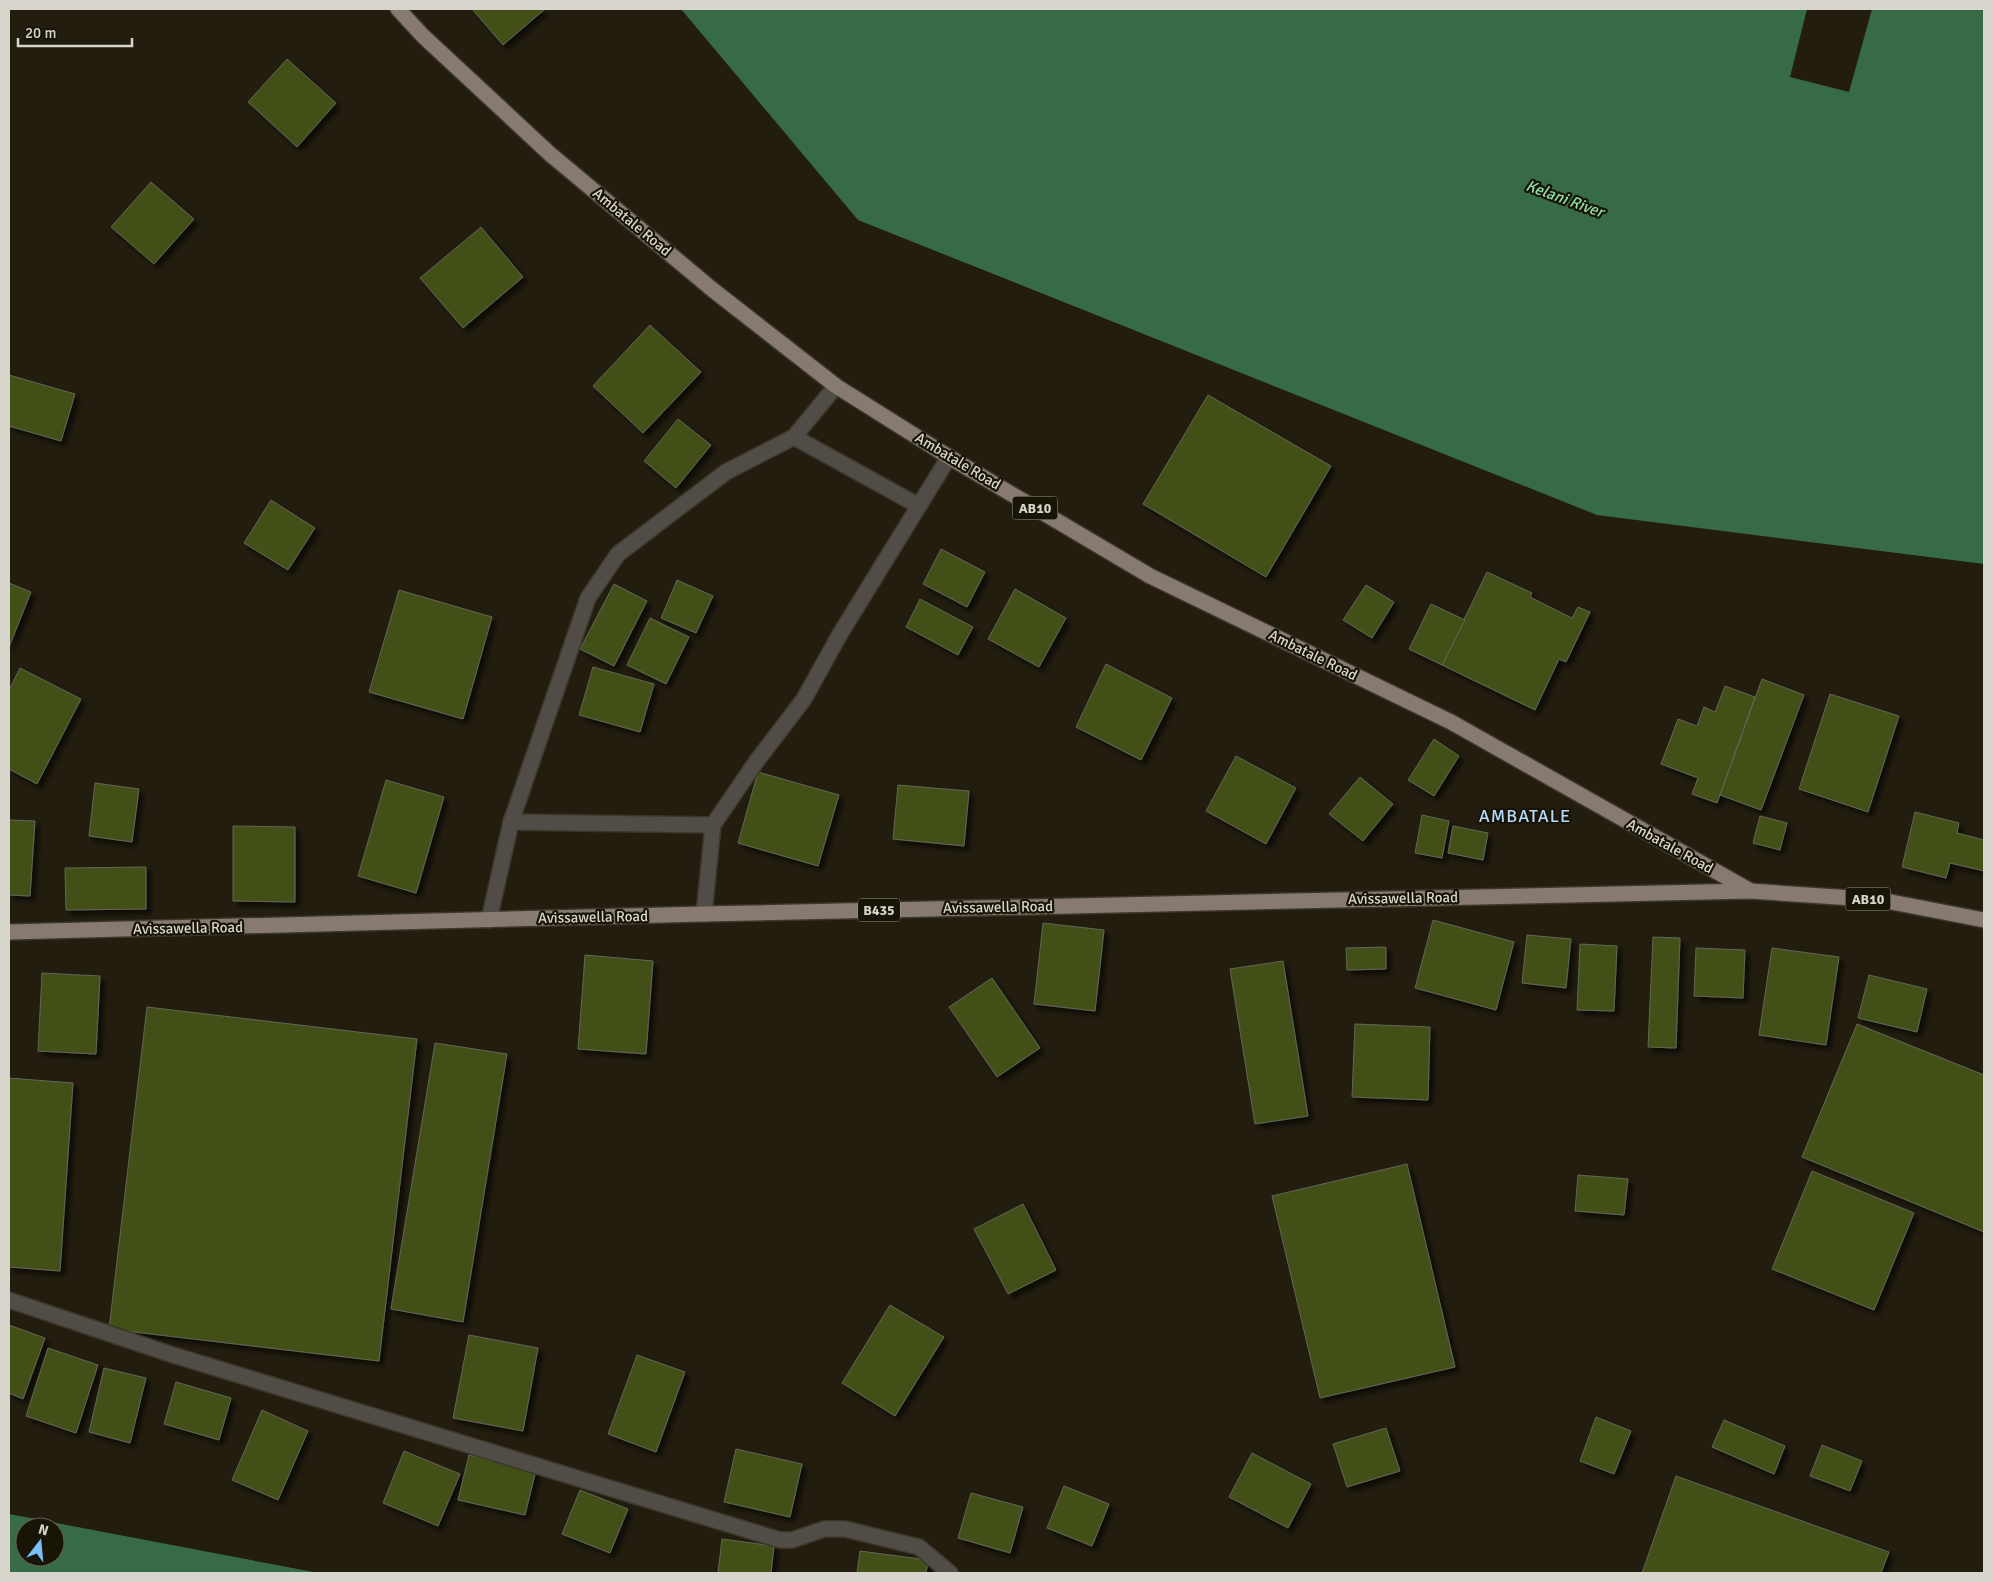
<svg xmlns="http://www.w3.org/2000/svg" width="1993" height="1582" font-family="Signika,sans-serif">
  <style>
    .water { fill: #376b48; fill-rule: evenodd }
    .pier { fill: #221d0f }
    .building { fill: #425019; stroke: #626757; filter: url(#shadow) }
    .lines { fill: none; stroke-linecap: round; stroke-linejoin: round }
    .service-casing { stroke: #3b3729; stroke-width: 18 }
    .minor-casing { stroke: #3b3729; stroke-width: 18 }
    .primary-casing { stroke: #3b3729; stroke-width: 18 }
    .service { stroke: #524c47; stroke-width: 15 }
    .minor { stroke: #524c47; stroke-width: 15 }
    .primary { stroke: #877a70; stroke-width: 15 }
    .labels { text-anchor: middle; stroke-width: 4.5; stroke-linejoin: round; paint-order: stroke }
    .shield { fill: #181406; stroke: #9e9b91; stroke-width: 1 }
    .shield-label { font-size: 14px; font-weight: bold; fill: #d8d5cc }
    .street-label { font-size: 15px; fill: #d8d5cc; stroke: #181406 }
    .water-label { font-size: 16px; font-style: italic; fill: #90dfa7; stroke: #181406 }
    .quarter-label { font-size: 18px; letter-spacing: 1px; fill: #b5dafb; stroke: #181406 }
  </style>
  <defs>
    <filter id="shadow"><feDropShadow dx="4.5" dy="4.5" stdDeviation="2.5" flood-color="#0009"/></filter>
  </defs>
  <rect width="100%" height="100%" fill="#221d0f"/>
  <g class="water">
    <path d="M 681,9 L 1984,9 L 1984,564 L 1597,515 L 858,220 Z"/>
    <path d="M 9,1514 L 319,1573 L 9,1573 ZM 25,1527 L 55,1527 L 55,1557 L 25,1557 Z"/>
  </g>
  <path class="pier" d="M 1807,9 L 1872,9 L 1849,92 L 1790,77 Z"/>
  <g class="building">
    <path d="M 472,9 L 545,9 L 503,45 Z"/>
    <path d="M 287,59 L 336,103 L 297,147 L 248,102 Z"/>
    <path d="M 151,182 L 194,219 L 154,264 L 111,227 Z"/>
    <path d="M 481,227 L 523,277 L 463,328 L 420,278 Z"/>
    <path d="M 650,325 L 701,372 L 643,433 L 593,386 Z"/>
    <path d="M 9,375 L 75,394 L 61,441 L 9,426 Z"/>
    <path d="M 1208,395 L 1331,466 L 1266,577 L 1143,504 Z"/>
    <path d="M 678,419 L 711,445 L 676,488 L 644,461 Z"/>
    <path d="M 271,500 L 315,528 L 288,570 L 244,543 Z"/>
    <path d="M 941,549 L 985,572 L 967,607 L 923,584 Z"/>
    <path d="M 1487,572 L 1532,593 L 1530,597 L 1572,618 L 1578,607 L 1590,612 L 1566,662 L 1559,659 L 1535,710 L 1442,665 Z"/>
    <path d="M 677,580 L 713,596 L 696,633 L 661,618 Z"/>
    <path d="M 9,583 L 31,592 L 9,647 Z"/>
    <path d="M 614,584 L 647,601 L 614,666 L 580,649 Z"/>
    <path d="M 1366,585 L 1394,602 L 1372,638 L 1343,620 Z"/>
    <path d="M 1015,589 L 1066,618 L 1039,667 L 988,639 Z"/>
    <path d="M 399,590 L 492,617 L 463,719 L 369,692 Z"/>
    <path d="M 920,599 L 973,627 L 958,655 L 906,627 Z"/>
    <path d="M 1431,604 L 1465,620 L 1442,665 L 1409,649 Z"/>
    <path d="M 650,618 L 689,637 L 666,684 L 627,665 Z"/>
    <path d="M 1106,664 L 1172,698 L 1141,760 L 1076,727 Z"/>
    <path d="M 593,667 L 654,684 L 640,732 L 579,715 Z"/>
    <path d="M 20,668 L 81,699 L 37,784 L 9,769 L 9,690 Z"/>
    <path d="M 1762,679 L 1804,695 L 1761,810 L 1720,795 Z"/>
    <path d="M 1725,686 L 1755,697 L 1717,803 L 1692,794 L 1698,778 L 1661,764 L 1678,719 L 1697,726 L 1704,707 L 1715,712 Z"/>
    <path d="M 1830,694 L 1899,716 L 1868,812 L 1799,789 Z"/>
    <path d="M 1434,739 L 1459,756 L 1434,796 L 1408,780 Z"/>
    <path d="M 1236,756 L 1296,788 L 1266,844 L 1206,811 Z"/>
    <path d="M 758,772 L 839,795 L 818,866 L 738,843 Z"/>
    <path d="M 1360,777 L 1393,804 L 1363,841 L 1329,814 Z"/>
    <path d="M 386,780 L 444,797 L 416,893 L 358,876 Z"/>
    <path d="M 95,783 L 139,789 L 132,842 L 89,836 Z"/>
    <path d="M 898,785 L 969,791 L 964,846 L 893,839 Z"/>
    <path d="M 1915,812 L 1959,823 L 1957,833 L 1984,840 L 1984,871 L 1950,863 L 1946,878 L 1902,867 Z"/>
    <path d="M 1422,815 L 1449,821 L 1442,858 L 1415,853 Z"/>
    <path d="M 1760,816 L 1787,823 L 1780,850 L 1753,843 Z"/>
    <path d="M 9,820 L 35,821 L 30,896 L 9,895 Z"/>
    <path d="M 233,826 L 295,827 L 295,902 L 233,901 Z"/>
    <path d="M 1453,826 L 1488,833 L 1483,860 L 1448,853 Z"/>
    <path d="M 146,867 L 146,909 L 66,910 L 65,868 Z"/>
    <path d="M 1433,920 L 1514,942 L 1496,1010 L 1415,988 Z"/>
    <path d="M 1043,923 L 1104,930 L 1095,1011 L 1034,1004 Z"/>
    <path d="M 1527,935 L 1571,939 L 1566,988 L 1522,983 Z"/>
    <path d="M 1653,937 L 1680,938 L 1676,1048 L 1648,1047 Z"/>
    <path d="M 1580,944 L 1617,946 L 1614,1011 L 1577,1010 Z"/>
    <path d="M 1386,947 L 1386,969 L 1347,970 L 1346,948 Z"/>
    <path d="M 1696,948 L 1745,950 L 1743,998 L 1694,996 Z"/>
    <path d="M 1772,948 L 1839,957 L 1826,1045 L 1759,1035 Z"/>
    <path d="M 585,955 L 653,961 L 646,1054 L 578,1049 Z"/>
    <path d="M 1283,961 L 1308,1116 L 1255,1124 L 1230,969 Z"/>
    <path d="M 42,973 L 100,976 L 96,1054 L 38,1051 Z"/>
    <path d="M 1869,975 L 1927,989 L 1917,1032 L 1858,1018 Z"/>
    <path d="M 992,978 L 1040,1048 L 997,1077 L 949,1007 Z"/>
    <path d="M 147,1007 L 417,1039 L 379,1361 L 109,1329 Z"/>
    <path d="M 1355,1024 L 1430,1027 L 1428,1100 L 1352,1097 Z"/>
    <path d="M 1857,1024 L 1984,1075 L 1984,1232 L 1802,1157 Z"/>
    <path d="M 435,1043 L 507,1054 L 463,1322 L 391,1309 Z"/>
    <path d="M 9,1078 L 73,1083 L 60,1271 L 9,1267 Z"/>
    <path d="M 1407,1164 L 1455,1367 L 1320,1398 L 1272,1196 Z"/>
    <path d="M 1812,1171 L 1914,1213 L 1874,1310 L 1772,1269 Z"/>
    <path d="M 1578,1175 L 1628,1179 L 1624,1215 L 1575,1211 Z"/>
    <path d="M 1023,1204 L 1056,1270 L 1008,1294 L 974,1229 Z"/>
    <path d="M 890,1305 L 944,1337 L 895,1416 L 842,1383 Z"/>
    <path d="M 9,1325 L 45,1338 L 23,1399 L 9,1393 Z"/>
    <path d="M 469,1335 L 538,1348 L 523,1431 L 453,1418 Z"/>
    <path d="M 48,1348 L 98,1365 L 76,1433 L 26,1416 Z"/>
    <path d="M 637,1355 L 685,1372 L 656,1452 L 608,1434 Z"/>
    <path d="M 104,1368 L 146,1378 L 130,1443 L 89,1432 Z"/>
    <path d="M 176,1382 L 231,1398 L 219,1440 L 164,1424 Z"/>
    <path d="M 262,1410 L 308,1431 L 278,1500 L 232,1480 Z"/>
    <path d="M 1596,1417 L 1631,1431 L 1614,1474 L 1580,1461 Z"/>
    <path d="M 1724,1420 L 1785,1446 L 1774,1474 L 1712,1447 Z"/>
    <path d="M 1386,1428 L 1400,1471 L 1347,1487 L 1333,1444 Z"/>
    <path d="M 1822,1445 L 1862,1461 L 1850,1491 L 1810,1476 Z"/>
    <path d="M 736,1449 L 802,1464 L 790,1517 L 724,1502 Z"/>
    <path d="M 404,1451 L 460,1474 L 438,1526 L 383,1503 Z"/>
    <path d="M 1252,1453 L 1311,1484 L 1288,1528 L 1229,1497 Z"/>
    <path d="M 469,1455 L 536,1470 L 525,1515 L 458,1500 Z"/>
    <path d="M 1676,1476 L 1889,1552 L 1881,1573 L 1642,1573 Z"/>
    <path d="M 1064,1486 L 1109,1504 L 1092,1546 L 1047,1528 Z"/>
    <path d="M 580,1490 L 628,1509 L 610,1553 L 562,1534 Z"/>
    <path d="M 971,1493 L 1023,1507 L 1010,1553 L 958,1538 Z"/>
    <path d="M 722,1539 L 774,1546 L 771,1573 L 718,1573 Z"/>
    <path d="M 860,1551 L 928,1560 L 926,1573 L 857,1573 Z"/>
  </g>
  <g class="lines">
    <defs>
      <g id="service">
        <path d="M 794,437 L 919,506"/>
        <path d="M 511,822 L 713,825"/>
        <path d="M 704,914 L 713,825 L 756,762 L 804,699 L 840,634 L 949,457"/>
        <path d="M 489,920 L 511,822 L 588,598 L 618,554 L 726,472 L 794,437 L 836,386"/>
      </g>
      <path id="minor" d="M 9,1300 L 170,1354 L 780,1540 L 792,1540 L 824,1529 L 845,1529 L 919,1547 L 950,1573"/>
      <g id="primary">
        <path d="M 398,9 L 423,36 L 550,154 L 713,290 L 836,386 L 949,457 L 1150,576 L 1451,722 L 1749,890"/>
        <path d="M 9,932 L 704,914 L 1750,891 L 1881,900 L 1984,920"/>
      </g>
    </defs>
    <use href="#service" class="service-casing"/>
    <use href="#minor" class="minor-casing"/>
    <use href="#primary" class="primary-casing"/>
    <use href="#service" class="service"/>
    <use href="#minor" class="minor"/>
    <use href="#primary" class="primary"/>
  </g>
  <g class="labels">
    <g class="shield">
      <rect x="1012.5" y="496.5" width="45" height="23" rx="4"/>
      <rect x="1845.5" y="887.5" width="45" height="23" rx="4"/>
      <rect x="858" y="898.5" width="42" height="23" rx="4"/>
    </g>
    <g class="shield-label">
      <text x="1035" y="513">AB10</text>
      <text x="1868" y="904">AB10</text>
      <text x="879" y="915">B435</text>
    </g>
    <g class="street-label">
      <text transform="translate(632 222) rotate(40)" y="5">Ambatale Road</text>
      <text transform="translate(958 461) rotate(31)" y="5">Ambatale Road</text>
      <text transform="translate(1313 655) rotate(26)" y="5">Ambatale Road</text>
      <text transform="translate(1670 846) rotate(29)" y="5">Ambatale Road</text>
      <text transform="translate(1403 898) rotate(-1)" y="5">Avissawella Road</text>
      <text transform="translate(998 907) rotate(-1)" y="5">Avissawella Road</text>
      <text transform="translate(593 917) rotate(-1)" y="5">Avissawella Road</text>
      <text transform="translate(188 928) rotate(-1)" y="5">Avissawella Road</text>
    </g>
    <g class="water-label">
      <text transform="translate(1565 198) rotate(20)" y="6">Kelani River</text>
    </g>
    <g class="quarter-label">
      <text x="1525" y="822">AMBATALE</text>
    </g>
  </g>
  <rect width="1993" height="1582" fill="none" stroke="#d8d5cc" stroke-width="20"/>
  <g transform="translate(40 1542) rotate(16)"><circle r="24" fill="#181406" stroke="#656155"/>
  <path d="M0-4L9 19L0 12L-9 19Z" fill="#7bbef9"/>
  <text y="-8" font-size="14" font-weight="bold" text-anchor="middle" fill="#d8d5cc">N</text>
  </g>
  <path d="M18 38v8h114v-8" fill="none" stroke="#d8d5cc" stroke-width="2.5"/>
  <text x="25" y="38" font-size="15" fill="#d8d5cc" stroke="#181406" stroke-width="4" paint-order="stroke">20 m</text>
</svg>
